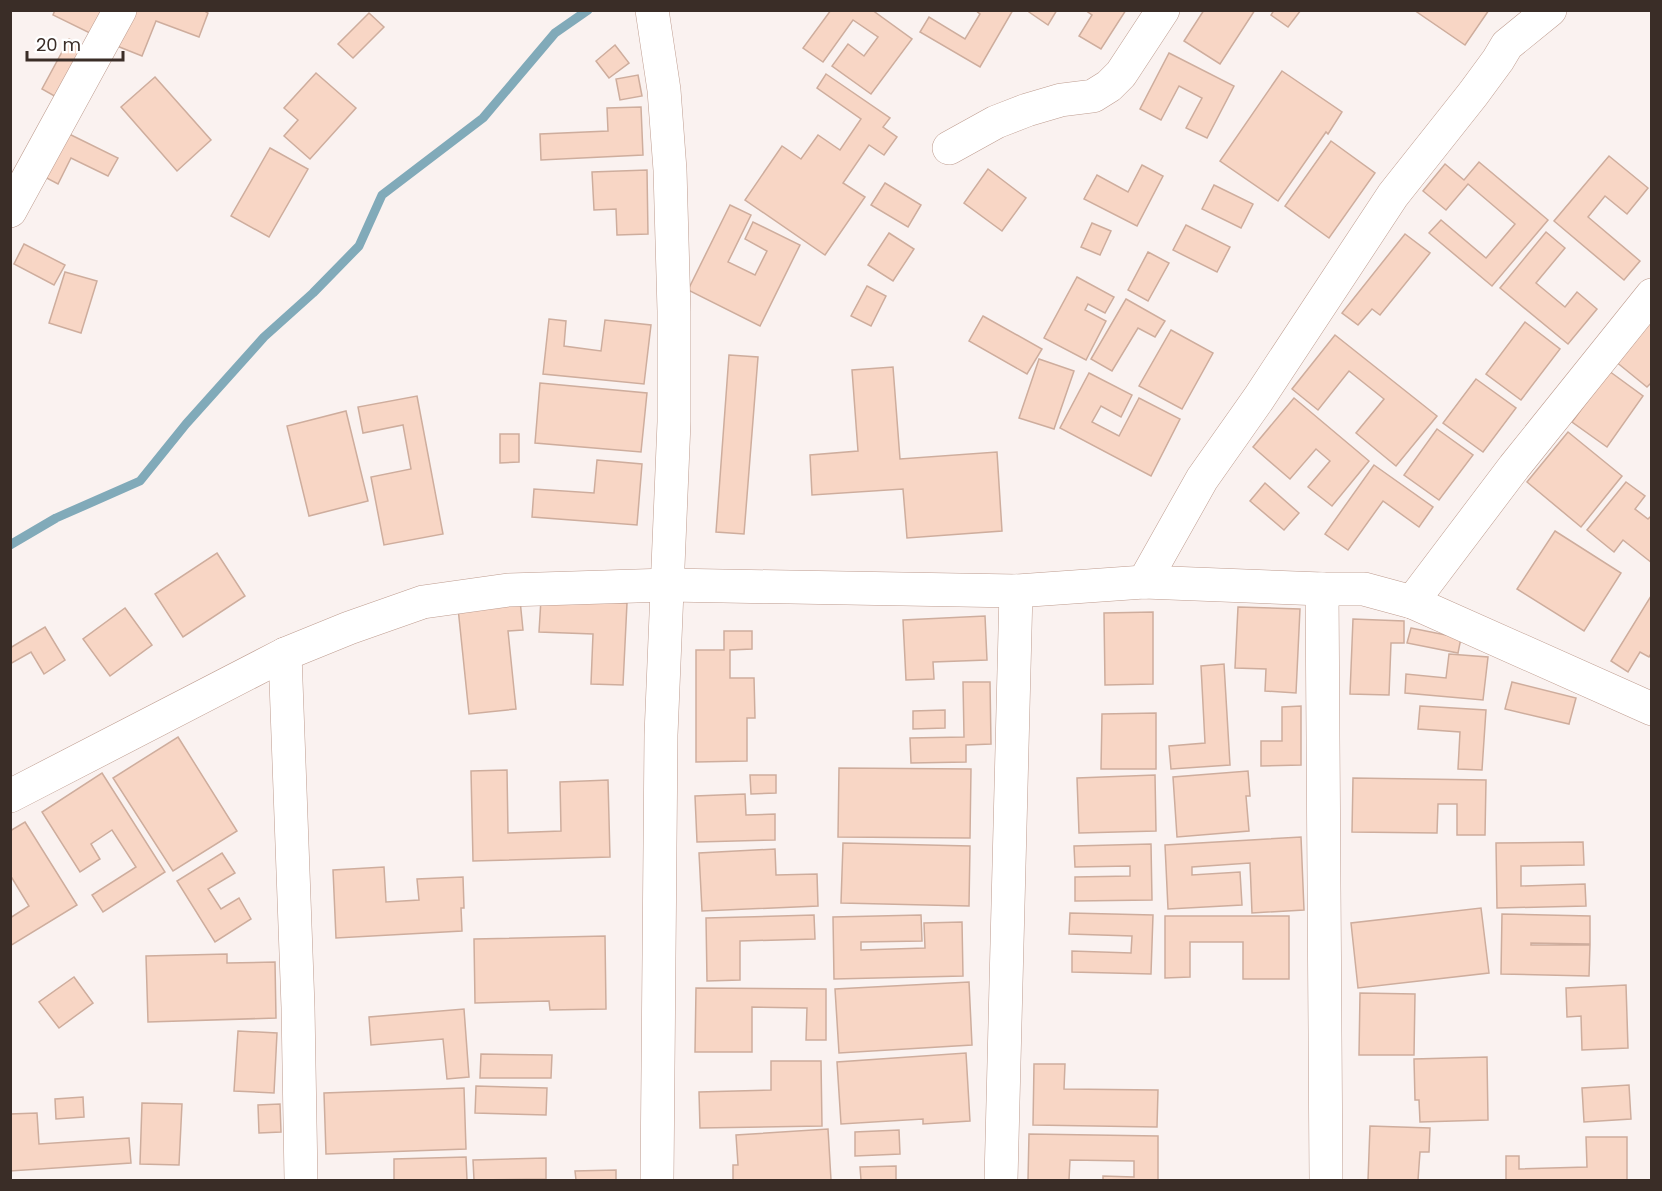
<svg xmlns="http://www.w3.org/2000/svg" width="1662" height="1191" font-family="Poppins,sans-serif">
  <style>
    .lines { fill: none; stroke-linecap: round; stroke-linejoin: round }
    .stream { stroke: #81aab9; stroke-width: 9 }
    .building { fill: #f8d6c5; stroke: #cead9d; stroke-width: 1.5 }
    .minor-casing { stroke: #be9c8f; stroke-width: 34 }
    .minor { stroke: #fff; stroke-width: 33 }
  </style>
  <rect width="100%" height="100%" fill="#faf2f0"/>
  <g class="lines">
    <path class="stream" d="M 10,545 L 56,518 L 140,481 L 186,424 L 264,337 L 313,293 L 359,246 L 382,195 L 483,118 L 555,33 L 588,10"/>
  </g>
  <g class="building">
    <path d="M 55,10 L 114,10 L 100,38 L 53,15 Z"/>
    <path d="M 131,10 L 203,10 L 208,13 L 199,37 L 156,21 L 142,56 L 117,46 Z"/>
    <path d="M 831,10 L 872,10 L 912,39 L 871,94 L 832,66 L 848,44 L 864,56 L 878,37 L 853,20 L 823,62 L 803,48 Z"/>
    <path d="M 975,10 L 1013,10 L 980,67 L 920,32 L 929,17 L 965,39 L 980,14 Z"/>
    <path d="M 1030,10 L 1057,10 L 1048,25 L 1029,12 Z"/>
    <path d="M 1085,10 L 1126,10 L 1101,49 L 1079,36 L 1092,15 Z"/>
    <path d="M 1204,10 L 1255,10 L 1220,64 L 1184,41 Z"/>
    <path d="M 1274,10 L 1301,10 L 1288,27 L 1271,15 Z"/>
    <path d="M 1414,10 L 1489,10 L 1465,45 Z"/>
    <path d="M 369,13 L 384,27 L 353,58 L 338,44 Z"/>
    <path d="M 69,39 L 92,52 L 65,102 L 42,89 Z"/>
    <path d="M 615,45 L 629,63 L 609,78 L 596,61 Z"/>
    <path d="M 1169,53 L 1234,86 L 1207,138 L 1186,128 L 1202,98 L 1179,86 L 1161,120 L 1140,109 Z"/>
    <path d="M 1282,71 L 1342,112 L 1328,134 L 1326,132 L 1278,201 L 1220,161 Z"/>
    <path d="M 316,73 L 356,108 L 310,159 L 284,136 L 298,120 L 284,108 Z"/>
    <path d="M 826,74 L 890,118 L 883,127 L 897,137 L 884,155 L 869,145 L 843,183 L 865,197 L 825,255 L 745,200 L 782,146 L 801,159 L 818,135 L 840,150 L 861,119 L 817,88 Z"/>
    <path d="M 638,75 L 642,96 L 620,100 L 616,79 Z"/>
    <path d="M 155,77 L 211,140 L 177,171 L 121,107 Z"/>
    <path d="M 641,107 L 643,155 L 541,160 L 540,134 L 608,131 L 607,108 Z"/>
    <path d="M 61,130 L 118,158 L 108,176 L 71,158 L 58,184 L 39,174 Z"/>
    <path d="M 1331,141 L 1375,173 L 1329,238 L 1285,206 Z"/>
    <path d="M 270,148 L 308,169 L 269,237 L 231,216 Z"/>
    <path d="M 1609,156 L 1648,188 L 1627,214 L 1605,196 L 1588,217 L 1640,261 L 1624,280 L 1554,221 Z"/>
    <path d="M 1479,162 L 1548,220 L 1492,286 L 1429,233 L 1441,220 L 1486,258 L 1515,224 L 1468,184 L 1446,210 L 1423,191 L 1445,164 L 1464,180 Z"/>
    <path d="M 1142,165 L 1163,176 L 1137,226 L 1084,199 L 1097,175 L 1128,192 Z"/>
    <path d="M 988,169 L 1026,198 L 1002,231 L 964,203 Z"/>
    <path d="M 647,170 L 648,234 L 617,235 L 616,209 L 594,210 L 592,172 Z"/>
    <path d="M 885,183 L 921,205 L 908,227 L 871,205 Z"/>
    <path d="M 1214,185 L 1253,204 L 1241,228 L 1202,209 Z"/>
    <path d="M 730,205 L 751,215 L 728,262 L 755,275 L 767,251 L 745,239 L 753,222 L 800,245 L 760,326 L 688,290 Z"/>
    <path d="M 1092,223 L 1111,231 L 1100,255 L 1081,247 Z"/>
    <path d="M 1186,225 L 1230,247 L 1217,272 L 1173,250 Z"/>
    <path d="M 1546,232 L 1565,248 L 1536,283 L 1565,307 L 1577,292 L 1597,309 L 1568,344 L 1500,288 Z"/>
    <path d="M 889,233 L 914,249 L 893,281 L 868,265 Z"/>
    <path d="M 1405,234 L 1430,253 L 1380,315 L 1372,309 L 1358,325 L 1342,313 Z"/>
    <path d="M 24,244 L 65,265 L 54,285 L 14,264 Z"/>
    <path d="M 1148,252 L 1169,263 L 1148,301 L 1128,290 Z"/>
    <path d="M 65,272 L 97,281 L 81,333 L 49,323 Z"/>
    <path d="M 1077,277 L 1114,297 L 1105,313 L 1088,304 L 1085,310 L 1106,321 L 1086,360 L 1044,338 Z"/>
    <path d="M 867,286 L 886,296 L 871,326 L 851,316 Z"/>
    <path d="M 1126,299 L 1165,321 L 1155,337 L 1138,328 L 1112,371 L 1091,359 Z"/>
    <path d="M 983,316 L 1042,349 L 1027,374 L 969,341 Z"/>
    <path d="M 1652,317 L 1652,382 L 1647,387 L 1615,361 Z"/>
    <path d="M 549,319 L 566,321 L 564,346 L 601,351 L 605,320 L 651,325 L 644,384 L 543,374 Z"/>
    <path d="M 1525,322 L 1560,349 L 1521,400 L 1486,374 Z"/>
    <path d="M 1171,330 L 1213,353 L 1182,409 L 1139,386 Z"/>
    <path d="M 1335,335 L 1437,416 L 1396,466 L 1356,433 L 1384,399 L 1349,371 L 1318,410 L 1292,389 Z"/>
    <path d="M 729,355 L 758,357 L 744,534 L 716,532 Z"/>
    <path d="M 1039,359 L 1074,371 L 1054,429 L 1019,418 Z"/>
    <path d="M 893,367 L 900,459 L 997,452 L 1002,531 L 907,538 L 903,489 L 812,495 L 810,455 L 858,451 L 852,370 Z"/>
    <path d="M 1609,371 L 1643,396 L 1607,447 L 1572,422 Z"/>
    <path d="M 1089,373 L 1132,395 L 1121,417 L 1101,406 L 1092,422 L 1119,436 L 1139,398 L 1180,419 L 1151,476 L 1060,428 Z"/>
    <path d="M 1476,379 L 1516,408 L 1483,452 L 1443,423 Z"/>
    <path d="M 540,383 L 647,393 L 641,452 L 535,443 Z"/>
    <path d="M 417,396 L 443,534 L 384,545 L 371,477 L 411,469 L 403,425 L 363,433 L 358,407 Z"/>
    <path d="M 1294,398 L 1369,461 L 1332,506 L 1308,487 L 1330,461 L 1316,449 L 1290,479 L 1253,447 Z"/>
    <path d="M 346,411 L 368,501 L 309,516 L 287,426 Z"/>
    <path d="M 1437,429 L 1473,455 L 1439,500 L 1404,475 Z"/>
    <path d="M 1568,432 L 1622,476 L 1581,527 L 1527,482 Z"/>
    <path d="M 500,434 L 519,434 L 519,462 L 500,463 Z"/>
    <path d="M 597,460 L 642,464 L 637,525 L 532,517 L 534,489 L 594,493 Z"/>
    <path d="M 1374,465 L 1433,507 L 1419,527 L 1383,501 L 1348,550 L 1325,534 Z"/>
    <path d="M 1626,482 L 1645,496 L 1635,509 L 1648,519 L 1652,515 L 1652,563 L 1623,540 L 1614,552 L 1587,530 Z"/>
    <path d="M 1265,483 L 1299,513 L 1284,530 L 1250,501 Z"/>
    <path d="M 1555,531 L 1621,573 L 1584,631 L 1517,589 Z"/>
    <path d="M 217,553 L 245,596 L 183,637 L 155,594 Z"/>
    <path d="M 1651,596 L 1652,652 L 1649,657 L 1640,652 L 1628,672 L 1611,661 Z"/>
    <path d="M 541,599 L 627,603 L 623,685 L 591,684 L 593,634 L 539,632 Z"/>
    <path d="M 520,600 L 523,630 L 508,631 L 516,709 L 469,714 L 458,608 Z"/>
    <path d="M 1238,607 L 1300,609 L 1296,693 L 1265,691 L 1266,669 L 1235,668 Z"/>
    <path d="M 125,608 L 152,645 L 110,676 L 83,639 Z"/>
    <path d="M 1153,612 L 1153,684 L 1105,685 L 1104,613 Z"/>
    <path d="M 985,616 L 987,660 L 933,662 L 934,679 L 906,680 L 903,620 Z"/>
    <path d="M 1353,619 L 1404,621 L 1404,643 L 1391,643 L 1389,695 L 1350,694 Z"/>
    <path d="M 45,627 L 65,660 L 44,674 L 31,652 L 10,664 L 10,648 Z"/>
    <path d="M 1411,628 L 1461,638 L 1458,653 L 1407,643 Z"/>
    <path d="M 724,631 L 752,631 L 752,649 L 730,650 L 730,678 L 754,678 L 755,718 L 747,718 L 747,761 L 696,762 L 696,650 L 724,650 Z"/>
    <path d="M 1449,654 L 1488,657 L 1483,700 L 1405,693 L 1406,674 L 1446,678 Z"/>
    <path d="M 1224,664 L 1230,765 L 1171,769 L 1169,746 L 1205,743 L 1201,666 Z"/>
    <path d="M 963,682 L 990,682 L 991,744 L 966,745 L 966,762 L 911,763 L 910,738 L 964,737 Z"/>
    <path d="M 1512,682 L 1576,698 L 1569,724 L 1505,709 Z"/>
    <path d="M 1301,706 L 1301,765 L 1261,766 L 1261,741 L 1282,741 L 1282,707 Z"/>
    <path d="M 1420,706 L 1486,710 L 1482,770 L 1458,769 L 1460,732 L 1418,729 Z"/>
    <path d="M 945,710 L 945,728 L 913,729 L 913,711 Z"/>
    <path d="M 1156,713 L 1156,769 L 1101,769 L 1102,714 Z"/>
    <path d="M 178,737 L 237,831 L 173,871 L 113,778 Z"/>
    <path d="M 839,768 L 971,769 L 970,838 L 838,837 Z"/>
    <path d="M 507,770 L 508,833 L 561,831 L 560,782 L 608,780 L 610,857 L 473,861 L 471,771 Z"/>
    <path d="M 1248,771 L 1250,796 L 1246,796 L 1249,831 L 1177,837 L 1173,777 Z"/>
    <path d="M 102,773 L 165,872 L 103,912 L 92,895 L 136,867 L 112,830 L 91,844 L 100,859 L 80,872 L 42,812 Z"/>
    <path d="M 750,775 L 776,775 L 776,793 L 751,794 Z"/>
    <path d="M 1155,775 L 1156,831 L 1079,833 L 1077,778 Z"/>
    <path d="M 1353,778 L 1486,780 L 1485,835 L 1457,835 L 1457,804 L 1438,804 L 1437,833 L 1352,832 Z"/>
    <path d="M 745,794 L 746,815 L 775,814 L 775,840 L 697,842 L 695,796 Z"/>
    <path d="M 25,822 L 77,905 L 10,946 L 10,918 L 29,906 L 12,878 L 10,879 L 10,831 Z"/>
    <path d="M 1301,837 L 1304,910 L 1252,913 L 1250,863 L 1192,867 L 1192,875 L 1240,872 L 1242,905 L 1168,909 L 1165,845 Z"/>
    <path d="M 1583,842 L 1584,865 L 1521,866 L 1521,886 L 1585,884 L 1586,906 L 1497,908 L 1496,843 Z"/>
    <path d="M 843,843 L 970,846 L 969,906 L 841,903 Z"/>
    <path d="M 1151,844 L 1152,900 L 1075,901 L 1075,877 L 1130,876 L 1130,866 L 1075,867 L 1074,846 Z"/>
    <path d="M 775,849 L 776,875 L 817,874 L 818,906 L 702,911 L 699,853 Z"/>
    <path d="M 222,853 L 235,873 L 208,889 L 221,909 L 239,898 L 251,919 L 215,942 L 177,881 Z"/>
    <path d="M 384,867 L 386,902 L 419,900 L 417,879 L 463,877 L 464,908 L 461,908 L 462,931 L 336,938 L 333,870 Z"/>
    <path d="M 1481,908 L 1489,973 L 1358,988 L 1351,923 Z"/>
    <path d="M 1070,913 L 1153,915 L 1151,974 L 1072,972 L 1072,951 L 1131,953 L 1132,936 L 1069,934 Z"/>
    <path d="M 1502,914 L 1590,916 L 1590,944 L 1531,943 L 1531,945 L 1590,945 L 1589,976 L 1501,974 Z"/>
    <path d="M 814,915 L 815,939 L 740,941 L 740,980 L 707,981 L 706,918 Z"/>
    <path d="M 921,915 L 922,941 L 861,942 L 861,950 L 925,948 L 924,923 L 962,922 L 963,976 L 834,979 L 833,917 Z"/>
    <path d="M 1165,916 L 1289,916 L 1289,979 L 1243,979 L 1243,942 L 1190,942 L 1190,977 L 1165,978 Z"/>
    <path d="M 605,936 L 606,1009 L 550,1010 L 549,1001 L 475,1003 L 474,939 Z"/>
    <path d="M 227,954 L 227,963 L 275,962 L 276,1018 L 148,1022 L 146,956 Z"/>
    <path d="M 74,977 L 93,1003 L 59,1028 L 39,1002 Z"/>
    <path d="M 969,982 L 972,1045 L 839,1053 L 835,989 Z"/>
    <path d="M 1626,985 L 1628,1048 L 1582,1050 L 1581,1016 L 1567,1017 L 1566,988 Z"/>
    <path d="M 696,988 L 826,989 L 826,1040 L 806,1040 L 807,1008 L 752,1007 L 752,1052 L 695,1052 Z"/>
    <path d="M 1360,993 L 1415,994 L 1414,1055 L 1359,1055 Z"/>
    <path d="M 464,1009 L 469,1077 L 447,1079 L 443,1039 L 371,1045 L 369,1017 Z"/>
    <path d="M 238,1031 L 277,1033 L 274,1093 L 234,1091 Z"/>
    <path d="M 966,1053 L 970,1121 L 923,1124 L 923,1119 L 841,1124 L 837,1062 Z"/>
    <path d="M 481,1054 L 552,1055 L 551,1078 L 480,1078 Z"/>
    <path d="M 1487,1057 L 1488,1120 L 1420,1122 L 1419,1100 L 1415,1100 L 1414,1059 Z"/>
    <path d="M 771,1061 L 821,1061 L 822,1126 L 700,1128 L 699,1092 L 771,1090 Z"/>
    <path d="M 1034,1064 L 1065,1064 L 1064,1089 L 1158,1090 L 1157,1127 L 1033,1125 Z"/>
    <path d="M 1629,1085 L 1631,1119 L 1584,1122 L 1582,1088 Z"/>
    <path d="M 476,1086 L 547,1088 L 546,1115 L 475,1113 Z"/>
    <path d="M 464,1088 L 466,1149 L 326,1154 L 324,1093 Z"/>
    <path d="M 83,1097 L 84,1117 L 56,1119 L 55,1099 Z"/>
    <path d="M 142,1103 L 182,1104 L 179,1165 L 140,1164 Z"/>
    <path d="M 280,1104 L 281,1132 L 259,1133 L 258,1105 Z"/>
    <path d="M 37,1113 L 39,1144 L 129,1138 L 131,1163 L 10,1171 L 10,1114 Z"/>
    <path d="M 1370,1126 L 1430,1128 L 1429,1152 L 1420,1152 L 1418,1180 L 1368,1180 Z"/>
    <path d="M 828,1129 L 831,1180 L 733,1180 L 733,1165 L 738,1165 L 736,1135 Z"/>
    <path d="M 899,1130 L 900,1154 L 855,1156 L 855,1132 Z"/>
    <path d="M 1029,1134 L 1158,1136 L 1158,1180 L 1103,1180 L 1103,1176 L 1134,1177 L 1134,1161 L 1070,1160 L 1069,1180 L 1028,1180 Z"/>
    <path d="M 1586,1137 L 1627,1137 L 1627,1180 L 1506,1180 L 1506,1156 L 1519,1156 L 1519,1169 L 1587,1167 Z"/>
    <path d="M 466,1157 L 467,1180 L 394,1180 L 394,1159 Z"/>
    <path d="M 546,1158 L 546,1179 L 474,1180 L 473,1160 Z"/>
    <path d="M 896,1166 L 896,1180 L 861,1180 L 860,1167 Z"/>
    <path d="M 616,1170 L 616,1180 L 576,1180 L 575,1171 Z"/>
  </g>
  <g class="lines">
    <defs>
      <g id="minor">
        <path d="M 652,10 L 664,90 L 670,170 L 674,311 L 674,422 L 661,735 L 657,1180"/>
        <path d="M 949,148 L 996,122 L 1027,110 L 1061,100 L 1093,96 L 1109,86 L 1121,74 L 1163,10"/>
        <path d="M 10,211 L 120,10"/>
        <path d="M 1144,582 L 1202,479 L 1259,398 L 1393,195 L 1473,94 L 1498,60 L 1507,45 L 1550,10"/>
        <path d="M 1322,589 L 1326,1180"/>
        <path d="M 1412,602 L 1514,467 L 1652,295"/>
        <path d="M 285,654 L 298,1007 L 301,1180"/>
        <path d="M 10,796 L 285,654 L 349,628 L 423,602 L 508,590 L 668,585 L 1016,591 L 1144,582 L 1322,589 L 1364,589 L 1412,602 L 1652,709"/>
        <path d="M 1001,1180 L 1016,591"/>
      </g>
    </defs>
    <use href="#minor" class="minor-casing"/>
    <use href="#minor" class="minor"/>
  </g>
  <rect width="1662" height="1191" fill="none" stroke="#3a2d27" stroke-width="24"/>
  <path d="M27 51v9h96v-9" fill="none" stroke="#3a2d27" stroke-width="3"/>
  <text x="36" y="51" font-size="18" fill="#3a2d27" stroke="#ffffff" stroke-width="4.5" paint-order="stroke">20 m</text>
</svg>
